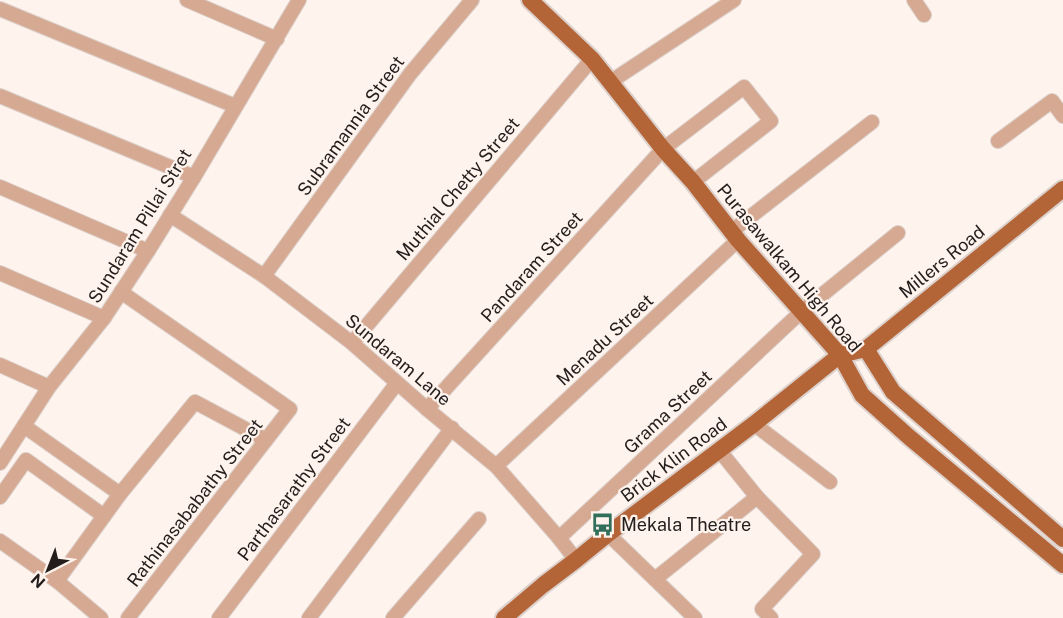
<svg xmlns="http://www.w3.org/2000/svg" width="1063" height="618" font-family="'Public Sans',sans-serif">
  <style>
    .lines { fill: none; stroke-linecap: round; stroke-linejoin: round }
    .minor-casing { stroke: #dcd1cc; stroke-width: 16 }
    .major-casing { stroke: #dcd1cc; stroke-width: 20 }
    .minor { stroke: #d6a992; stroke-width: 14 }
    .major { stroke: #b46538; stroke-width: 16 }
    .labels { text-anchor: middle; stroke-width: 4.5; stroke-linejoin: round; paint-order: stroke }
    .street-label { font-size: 18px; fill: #231e1c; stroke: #fff3ed }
    .poi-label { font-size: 18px; fill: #231e1c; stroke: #fff3ed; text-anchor: start }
  </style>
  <rect width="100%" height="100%" fill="#fff3ed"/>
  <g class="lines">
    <defs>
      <g id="minor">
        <path d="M 187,0 L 277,39"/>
        <path d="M 914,0 L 924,15"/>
        <path d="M 0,9 L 235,106"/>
        <path d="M 610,82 L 734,0"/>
        <path d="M 0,96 L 194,177"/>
        <path d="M 998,141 L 1052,101 L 1063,116"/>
        <path d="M 0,187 L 148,251"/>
        <path d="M 170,215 L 264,276 L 352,343 L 427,409 L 496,466 L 559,538 L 576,560"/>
        <path d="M 732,231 L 872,122"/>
        <path d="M 0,273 L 104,318"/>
        <path d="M 264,276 L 410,74 L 472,0"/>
        <path d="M 121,292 L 290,409 L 128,618"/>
        <path d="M 352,343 L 592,59"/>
        <path d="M 0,365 L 49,387"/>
        <path d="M 427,409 L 663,149 L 744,87 L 771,121 L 693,182"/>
        <path d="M 754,424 L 830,482"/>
        <path d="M 24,426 L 120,494"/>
        <path d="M 719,450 L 757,497 L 813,554 L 762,609 L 771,618"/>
        <path d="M 0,463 L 49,387 L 104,318 L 148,251 L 194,177 L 299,0"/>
        <path d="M 496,466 L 738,240"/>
        <path d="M 0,497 L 26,460 L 104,516"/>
        <path d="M 608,534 L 695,618"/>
        <path d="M 559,538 L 801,312 L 898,233"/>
        <path d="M 0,541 L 57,581 L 101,618"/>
        <path d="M 655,579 L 757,497"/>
        <path d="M 57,581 L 120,494 L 195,402 L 266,440"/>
        <path d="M 219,618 L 397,383"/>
        <path d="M 309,618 L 452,428"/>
        <path d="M 393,618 L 479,519"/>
      </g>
      <g id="major">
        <path d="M 530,0 L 592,59 L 663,149 L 693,182 L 738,240 L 840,355 L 862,395 L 909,437 L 1063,565"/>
        <path d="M 866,349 L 893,392 L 1063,539"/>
        <path d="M 504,618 L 543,585 L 576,560 L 608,534 L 754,424 L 840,355 L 866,349 L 1063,189"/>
      </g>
    </defs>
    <use href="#minor" class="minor-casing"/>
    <use href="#major" class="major-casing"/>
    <use href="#minor" class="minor"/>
    <use href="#major" class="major"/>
  </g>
  <defs>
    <symbol id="bus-bare" viewBox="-9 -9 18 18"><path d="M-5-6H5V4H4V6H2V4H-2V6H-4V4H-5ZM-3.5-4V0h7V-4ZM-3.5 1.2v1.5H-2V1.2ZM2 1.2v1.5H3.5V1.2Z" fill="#316f5b" stroke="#fff3ed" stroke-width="2.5" paint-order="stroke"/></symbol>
  </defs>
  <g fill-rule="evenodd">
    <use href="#bus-bare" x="586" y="508" width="33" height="33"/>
  </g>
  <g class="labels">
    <g class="street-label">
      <text transform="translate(351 126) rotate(-54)" y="6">Subramannia Street</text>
      <text transform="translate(458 189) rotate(-50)" y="6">Muthial Chetty Street</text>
      <text transform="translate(140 226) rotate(-58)" y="6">Sundaram Pillai Stret</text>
      <text transform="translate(942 262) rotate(-39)" y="6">Millers Road</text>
      <text transform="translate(532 267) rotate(-48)" y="6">Pandaram Street</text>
      <text transform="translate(789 268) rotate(50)" y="6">Purasawalkam High Road</text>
      <text transform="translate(605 340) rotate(-43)" y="6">Menadu Street</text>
      <text transform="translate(398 360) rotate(40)" y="6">Sundaram Lane</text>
      <text transform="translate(668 412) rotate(-43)" y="6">Grama Street</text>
      <text transform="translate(674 460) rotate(-37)" y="6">Brick Klin Road</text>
      <text transform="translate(294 489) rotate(-53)" y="6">Parthasarathy Street</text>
      <text transform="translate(195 503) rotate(-52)" y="6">Rathinasababathy Street</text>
    </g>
    <g class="poi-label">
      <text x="621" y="531">Mekala Theatre</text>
    </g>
  </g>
  <g transform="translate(48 570) rotate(222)" stroke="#fff3ed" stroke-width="4.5" paint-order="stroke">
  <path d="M0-4.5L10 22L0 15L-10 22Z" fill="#231e1c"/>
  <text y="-9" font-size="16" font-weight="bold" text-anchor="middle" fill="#231e1c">N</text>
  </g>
</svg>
